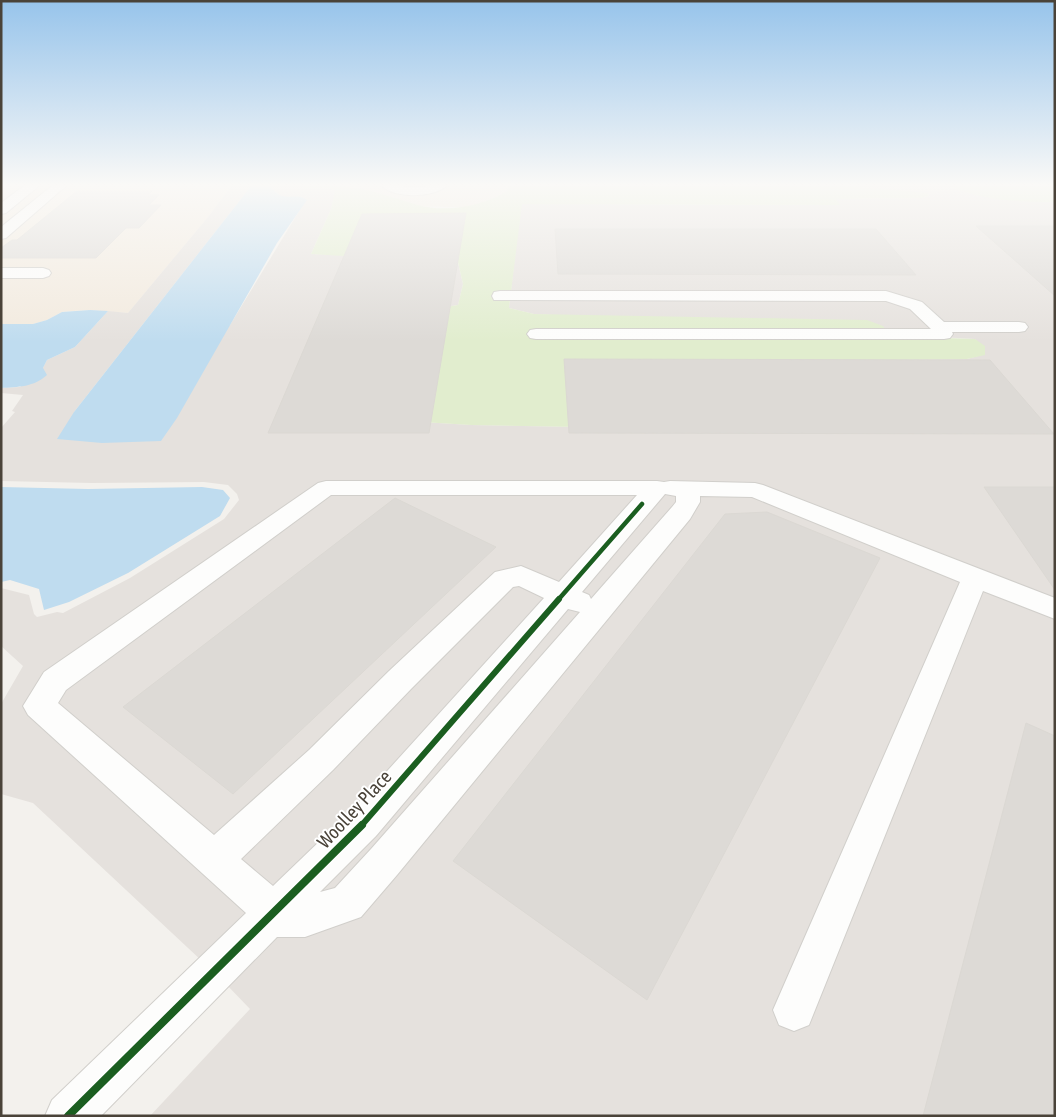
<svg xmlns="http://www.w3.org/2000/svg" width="1056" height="1117" font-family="'Asap Condensed',sans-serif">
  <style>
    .residential { fill: #e7e3db }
    .commercial { fill: #f2eade }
    .industrial { fill: #e5e1dd }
    .green { fill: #e1edce }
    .water { fill: #bfdcef }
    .building { fill: #dddad6; stroke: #dbd8d3 }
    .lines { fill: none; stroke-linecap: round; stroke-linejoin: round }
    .minor-casing { stroke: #d1cfcb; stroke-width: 2 }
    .minor { fill: #fdfdfc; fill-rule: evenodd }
    .cycleway-far2-casing { stroke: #fff; stroke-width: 8 }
    .cycleway-far1-casing { stroke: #fff; stroke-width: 9 }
    .cycleway-casing { stroke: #fff; stroke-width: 11 }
    .cycleway-far2 { stroke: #1b5e20; stroke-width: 4.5 }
    .cycleway-far1 { stroke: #1b5e20; stroke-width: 6 }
    .cycleway { stroke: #1b5e20; stroke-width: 8 }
    .labels { text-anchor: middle; stroke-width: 4; stroke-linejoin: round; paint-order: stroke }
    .near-street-label { font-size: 19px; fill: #4a4339; stroke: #fff }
  </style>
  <rect width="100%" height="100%" fill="#f3f1ed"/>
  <path class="residential" d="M 837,185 L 948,185 L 954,188 L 929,194 Z"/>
  <g class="commercial">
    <path d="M 1,185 L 232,185 L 208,217 L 128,313 L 90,310 L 72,311 L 62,312 L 47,320 L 33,324 L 1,324 Z"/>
    <path d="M 338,185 L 509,185 L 507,191 L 484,203 L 466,207 L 448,207 L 421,206 L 365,189 Z"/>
  </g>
  <path class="industrial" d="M 232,185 L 252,185 L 74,412 L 230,325 L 304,203 L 304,198 L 283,197 L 274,193 L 270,185 L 330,187 L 336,190 L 331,209 L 311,254 L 457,258 L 463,284 L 458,305 L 439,308 L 356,418 L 471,425 L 757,430 L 830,361 L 967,359 L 985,354 L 975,339 L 534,314 L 509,308 L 521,204 L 839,205 L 835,199 L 921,198 L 929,196 L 929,194 L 954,188 L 970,193 L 1001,199 L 1055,202 L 1055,1116 L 150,1116 L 250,1009 L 224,982 L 355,815 L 203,962 L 33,803 L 1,794 L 1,704 L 23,666 L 1,646 L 1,588 L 29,595 L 34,614 L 37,617 L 57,612 L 63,613 L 130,578 L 224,519 L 239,500 L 237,494 L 228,485 L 204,482 L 92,483 L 1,481 L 1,428 L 15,412 L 12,411 L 23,395 L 1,393 L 1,388 L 20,387 L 43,368 L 47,360 L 75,347 L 108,311 L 128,313 L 208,217 Z"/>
  <g class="green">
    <path d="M 295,185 C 318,185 341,185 363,189 C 382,193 400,200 418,205 C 446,213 483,206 507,191 L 509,185 L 837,185 L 928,193 L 929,196 L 921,198 L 836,199 L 840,205 L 522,204 L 509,308 L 534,314 L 867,320 L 883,326 L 887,331 L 912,337 L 975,339 L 985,346 L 985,355 L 967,359 L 830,361 L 757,430 L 471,425 L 356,418 L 439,308 L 458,305 L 463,284 L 457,258 L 390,259 L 311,254 L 331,209 L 335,191 C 326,183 309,192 295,185 Z"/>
    <path d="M 948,185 L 1055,185 L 1055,202 C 1020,202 980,201 948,185 Z"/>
  </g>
  <g class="water">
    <path d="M 252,185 L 270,185 C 281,205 295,191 307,200 L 277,243 L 177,418 L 161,441 L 102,443 L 57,439 L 74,412 Z"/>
    <path d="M 90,310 L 108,311 L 75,347 L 47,360 L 43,368 L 47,375 C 34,387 18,387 1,388 L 1,324 L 33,324 L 47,320 L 62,312 Z"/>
    <path d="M 1,487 L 88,489 L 202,487 L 223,490 L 230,498 L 220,516 L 128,573 L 69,602 L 44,610 L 39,589 L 10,580 L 1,582 Z"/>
  </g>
  <g class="building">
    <path d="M 77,191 L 152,191 L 148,195 L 159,195 L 149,205 L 161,205 L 139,228 L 126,228 L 96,258 L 1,258 L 1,248 L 12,240 L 17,240 Z"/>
    <path d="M 466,213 L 429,433 L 268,433 L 362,214 Z"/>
    <path d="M 976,226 L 1055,226 L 1055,296 Z"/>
    <path d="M 555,229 L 876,229 L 916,275 L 558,274 Z"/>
    <path d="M 564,359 L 990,360 L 1054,434 L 569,433 Z"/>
    <path d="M 984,487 L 1055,487 L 1055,590 Z"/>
    <path d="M 395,498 L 496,547 L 233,794 L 123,707 Z"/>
    <path d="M 767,512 L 880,558 L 647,1000 L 453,861 L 725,514 Z"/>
    <path d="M 1026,723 L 1055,736 L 1055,1116 L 923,1116 Z"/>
  </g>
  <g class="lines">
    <defs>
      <g id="minor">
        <path d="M 25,185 L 40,185 L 6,213 L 1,214 L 1,203 Z"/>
        <path d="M 53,185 L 67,185 L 6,238 L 1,239 L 1,227 Z"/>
        <path d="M 381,185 L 414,187 L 448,185 C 435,198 393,199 381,185 Z"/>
        <path d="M 1,268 L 43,268 L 49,270 L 51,273 L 49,276 L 43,278 L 1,278 Z"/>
        <path d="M 500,291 L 886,291 L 922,302 L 944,322 L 1019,322 L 1025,323 L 1028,327 L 1025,331 L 1019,332 L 952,332 L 953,334 L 950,338 L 944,339 L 536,339 L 530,338 L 527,334 L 530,330 L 536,329 L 931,329 L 910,309 L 886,301 L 494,300 L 492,296 L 494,292 Z"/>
        <path d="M 326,481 L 657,481 L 664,482 L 670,481 L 755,483 L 763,485 L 1055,598 L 1055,619 L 983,591 L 809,1025 L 794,1031 L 779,1025 L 773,1010 L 960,582 L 752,497 L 700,496 L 700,502 L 690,519 L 397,875 L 361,917 L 305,937 L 277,937 L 101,1116 L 45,1116 L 52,1100 L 246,913 L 28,715 L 23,706 L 44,672 L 318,483 ZM 665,494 L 676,496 L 676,502 L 672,507 L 591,599 L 589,595 L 582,592 ZM 331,495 L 637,495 L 559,582 L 521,566 L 495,572 L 389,671 L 309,750 L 214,835 L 58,703 L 66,690 ZM 519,586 L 544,598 L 350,812 L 273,886 L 241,859 L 333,770 L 411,689 L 513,587 ZM 568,609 L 580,612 L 371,849 L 335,888 L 320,892 L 376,836 Z"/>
      </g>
    </defs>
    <use href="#minor" class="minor-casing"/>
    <use href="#minor" class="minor"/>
    <defs>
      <path id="cycleway-far2" d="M 558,600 L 642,504"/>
      <path id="cycleway-far1" d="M 361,826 L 559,599"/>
      <path id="cycleway" d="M 68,1116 L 362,825"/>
    </defs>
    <use href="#cycleway-far2" class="cycleway-far2-casing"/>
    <use href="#cycleway-far1" class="cycleway-far1-casing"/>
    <use href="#cycleway" class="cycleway-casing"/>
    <use href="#cycleway-far2" class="cycleway-far2"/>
    <use href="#cycleway-far1" class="cycleway-far1"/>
    <use href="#cycleway" class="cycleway"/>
  </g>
  <linearGradient id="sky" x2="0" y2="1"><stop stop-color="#97c4eb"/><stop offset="0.54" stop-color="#faf9f7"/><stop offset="1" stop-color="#faf9f7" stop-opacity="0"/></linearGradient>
  <rect width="1056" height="342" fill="url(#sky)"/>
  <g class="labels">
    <g class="near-street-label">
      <text transform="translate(354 809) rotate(-47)" y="7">Woolley Place</text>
    </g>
  </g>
  <rect width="1056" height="1117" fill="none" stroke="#4a4339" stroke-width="5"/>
</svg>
